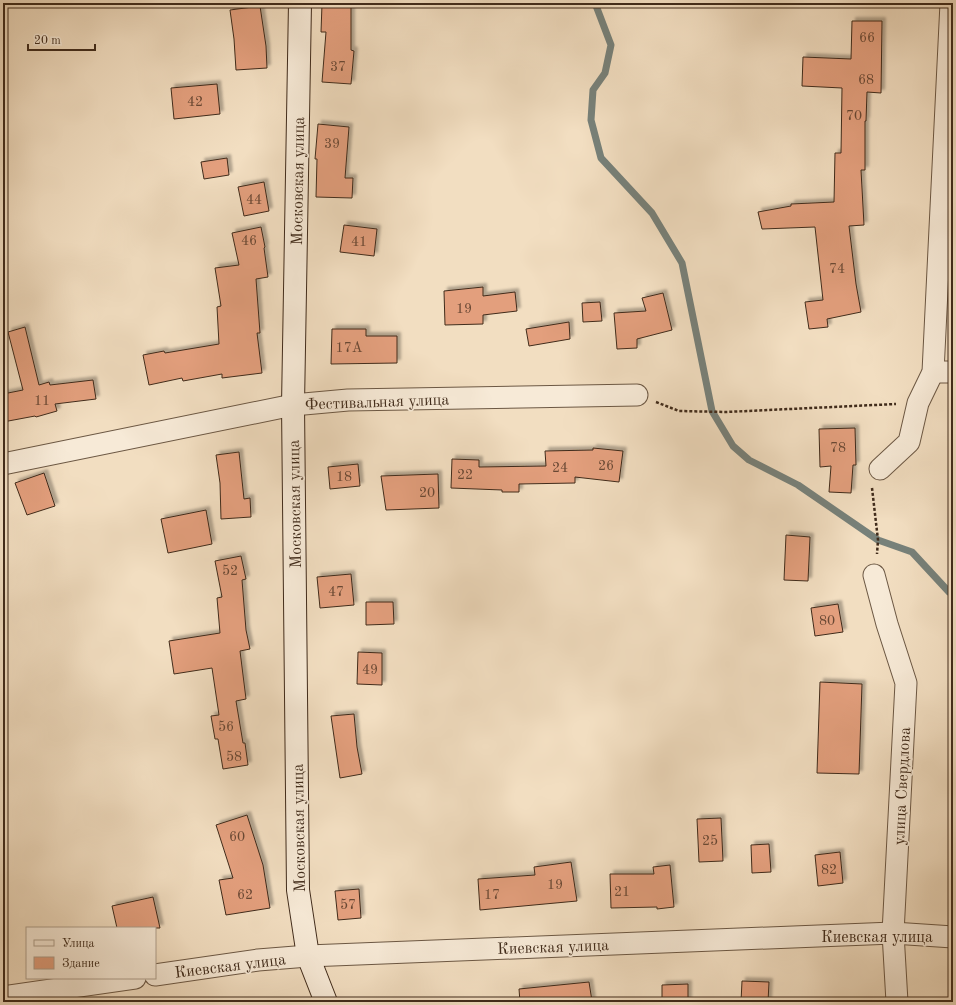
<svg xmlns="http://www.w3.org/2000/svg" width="956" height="1005" font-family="'Old Standard TT',serif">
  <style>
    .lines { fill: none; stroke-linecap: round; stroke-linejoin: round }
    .stream { stroke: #77817a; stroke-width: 7 }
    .building { fill: #e39f7d; stroke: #402b1b; filter: url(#shadow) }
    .street-casing { stroke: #6c5844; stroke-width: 23 }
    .secondary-casing { stroke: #402b1b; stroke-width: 24 }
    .path { stroke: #402b1b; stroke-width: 2.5; stroke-dasharray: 3 2; stroke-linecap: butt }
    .street { stroke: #f7ead7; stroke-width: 21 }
    .secondary { stroke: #f7ead7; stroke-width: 22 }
    .labels { text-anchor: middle; stroke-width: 3.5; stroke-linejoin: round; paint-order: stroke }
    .number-label { font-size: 14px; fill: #694834 }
    .street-label { font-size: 16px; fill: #402b1b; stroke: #f7ead7 }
  </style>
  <defs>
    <filter id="shadow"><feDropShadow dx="3.5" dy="-3.5" stdDeviation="1" flood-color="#0004"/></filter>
  </defs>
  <rect width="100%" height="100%" fill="#f2dec1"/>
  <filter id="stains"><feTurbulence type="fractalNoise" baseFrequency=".005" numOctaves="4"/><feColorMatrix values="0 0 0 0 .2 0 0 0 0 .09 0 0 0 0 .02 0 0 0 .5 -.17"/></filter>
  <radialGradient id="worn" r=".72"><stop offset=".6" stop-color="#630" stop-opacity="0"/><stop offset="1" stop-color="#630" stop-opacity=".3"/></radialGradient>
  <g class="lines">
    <path class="stream" d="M 595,3 L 611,45 L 605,73 L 593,90 L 591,120 L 601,158 L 652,213 L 682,263 L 712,411 L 733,446 L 749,460 L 798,485 L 878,540 L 912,552 L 949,592 L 953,594"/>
  </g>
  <g class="building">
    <path d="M 322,4 L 351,5 L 351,50 L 354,51 L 351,84 L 322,82 L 326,32 L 321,32 Z"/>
    <path d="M 260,6 L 266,46 L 267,68 L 236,70 L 234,39 L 230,10 Z"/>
    <path d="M 852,21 L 882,21 L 881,93 L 867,92 L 866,121 L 865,121 L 865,170 L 861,170 L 864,225 L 849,226 L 856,284 L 861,312 L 827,319 L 828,327 L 809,329 L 805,302 L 823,300 L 815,227 L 762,229 L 758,212 L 791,206 L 791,204 L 834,202 L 835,153 L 841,153 L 842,88 L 802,86 L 803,57 L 851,59 Z"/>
    <path d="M 217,84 L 220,114 L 174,119 L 171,88 Z"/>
    <path d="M 318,124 L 349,127 L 345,178 L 353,178 L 352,198 L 316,197 L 317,159 L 315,159 Z"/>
    <path d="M 227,158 L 229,175 L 204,179 L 201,162 Z"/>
    <path d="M 264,182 L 269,211 L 244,216 L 238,187 Z"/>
    <path d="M 344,225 L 377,229 L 374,256 L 340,252 Z"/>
    <path d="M 261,227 L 265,247 L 264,248 L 268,277 L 256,279 L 260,333 L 257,333 L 262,373 L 222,378 L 222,374 L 183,381 L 182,378 L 149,385 L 143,355 L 164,351 L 165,353 L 219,344 L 217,307 L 221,306 L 215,268 L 239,265 L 232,233 Z"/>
    <path d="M 483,287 L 483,296 L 515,292 L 517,311 L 483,315 L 483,324 L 445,325 L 444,291 Z"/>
    <path d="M 663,293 L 672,330 L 637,339 L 637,348 L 617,349 L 614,313 L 646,311 L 642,298 Z"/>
    <path d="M 600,302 L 602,321 L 583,322 L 582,303 Z"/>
    <path d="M 569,322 L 570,339 L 529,346 L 526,329 Z"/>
    <path d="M 25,327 L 39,385 L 49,382 L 50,385 L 93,380 L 96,399 L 55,404 L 57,411 L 36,417 L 35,416 L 3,422 L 3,394 L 23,390 L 8,332 Z"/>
    <path d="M 332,329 L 366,329 L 366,336 L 397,336 L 397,363 L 331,364 Z"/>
    <path d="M 855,428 L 856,465 L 853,465 L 851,493 L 829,492 L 831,466 L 820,467 L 819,429 Z"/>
    <path d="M 593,448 L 623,451 L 619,482 L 575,477 L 575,483 L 519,484 L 519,492 L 502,492 L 502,490 L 451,488 L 452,459 L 479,460 L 479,467 L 546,466 L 545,451 L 593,450 Z"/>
    <path d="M 239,452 L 244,499 L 250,498 L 251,517 L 221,519 L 220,483 L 216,455 Z"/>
    <path d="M 358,464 L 360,486 L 330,489 L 328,467 Z"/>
    <path d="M 44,473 L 55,506 L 27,515 L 15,483 Z"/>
    <path d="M 438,474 L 439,508 L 386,510 L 381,476 Z"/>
    <path d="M 206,510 L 212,544 L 168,553 L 161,519 Z"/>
    <path d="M 786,535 L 810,537 L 808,581 L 784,580 Z"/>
    <path d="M 241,556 L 246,579 L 242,580 L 246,630 L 250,649 L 240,651 L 246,699 L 236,701 L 243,743 L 245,743 L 248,765 L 223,769 L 218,739 L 215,739 L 211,716 L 219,715 L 212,668 L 174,674 L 169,641 L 220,633 L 217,598 L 222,597 L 215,561 Z"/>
    <path d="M 351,574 L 354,605 L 320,608 L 317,577 Z"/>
    <path d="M 366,602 L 393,602 L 394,624 L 366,625 Z"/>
    <path d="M 838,604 L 843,632 L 815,636 L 811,608 Z"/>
    <path d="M 358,652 L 382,653 L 382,685 L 357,684 Z"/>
    <path d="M 820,682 L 862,684 L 859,774 L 817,773 Z"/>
    <path d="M 354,714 L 357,747 L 362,774 L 340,778 L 331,716 Z"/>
    <path d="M 247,815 L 263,865 L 270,908 L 226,915 L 219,880 L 233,878 L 216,825 Z"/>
    <path d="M 721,818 L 723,861 L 699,862 L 697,819 Z"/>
    <path d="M 769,844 L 771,872 L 752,873 L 751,845 Z"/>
    <path d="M 840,852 L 843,883 L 818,886 L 815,855 Z"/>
    <path d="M 571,862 L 577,901 L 480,910 L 478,879 L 535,875 L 534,867 Z"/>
    <path d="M 670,865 L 674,907 L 657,909 L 657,907 L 611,908 L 610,874 L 654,874 L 653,867 Z"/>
    <path d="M 359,889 L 361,918 L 338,920 L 335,891 Z"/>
    <path d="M 153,897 L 160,928 L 117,928 L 112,906 Z"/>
    <path d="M 742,981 L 769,982 L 768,1002 L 741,1002 Z"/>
    <path d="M 589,982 L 592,1001 L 520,1002 L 519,989 Z"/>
    <path d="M 688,984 L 688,1002 L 662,1002 L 662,985 Z"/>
  </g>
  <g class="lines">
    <defs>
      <g id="street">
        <path d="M 933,372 L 953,372"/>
        <path d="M 3,464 L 293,405 L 348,400 L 637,395"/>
        <path d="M 880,469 L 909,442 L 918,403 L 933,372 L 951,3"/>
        <path d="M 874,575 L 887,624 L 906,683 L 893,933 L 897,1002"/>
        <path d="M 155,975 L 258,960 L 308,956 L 893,933 L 953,937"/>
        <path d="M 3,997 L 135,978"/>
      </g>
      <path id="secondary" d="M 300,3 L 293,405 L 298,890 L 308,956 L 326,1002"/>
    </defs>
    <use href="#street" class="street-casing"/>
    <use href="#secondary" class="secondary-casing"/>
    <g class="path">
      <path d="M 656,402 L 679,411 L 726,412 L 896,404"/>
      <path d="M 872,488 L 878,540 L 877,554"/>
    </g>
    <use href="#street" class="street"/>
    <use href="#secondary" class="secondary"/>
  </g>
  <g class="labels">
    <g class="number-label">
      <text x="867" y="42">66</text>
      <text x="338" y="71">37</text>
      <text x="866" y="84">68</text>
      <text x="195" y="106">42</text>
      <text x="854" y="120">70</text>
      <text x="332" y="148">39</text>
      <text x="254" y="204">44</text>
      <text x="249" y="245">46</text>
      <text x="359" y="246">41</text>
      <text x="837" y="273">74</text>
      <text x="464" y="313">19</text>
      <text x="349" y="352">17А</text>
      <text x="42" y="405">11</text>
      <text x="838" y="452">78</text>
      <text x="606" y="470">26</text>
      <text x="560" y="472">24</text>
      <text x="465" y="479">22</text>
      <text x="344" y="481">18</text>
      <text x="427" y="497">20</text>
      <text x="230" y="575">52</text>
      <text x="336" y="596">47</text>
      <text x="827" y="625">80</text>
      <text x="370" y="674">49</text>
      <text x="226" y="731">56</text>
      <text x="234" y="761">58</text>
      <text x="237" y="841">60</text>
      <text x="710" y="845">25</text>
      <text x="829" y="874">82</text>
      <text x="555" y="889">19</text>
      <text x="622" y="896">21</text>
      <text x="245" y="899">62</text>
      <text x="492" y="899">17</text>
      <text x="348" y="909">57</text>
    </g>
    <g class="street-label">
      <text transform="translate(297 181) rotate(-89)" y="6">Московская улица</text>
      <text transform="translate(377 401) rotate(-2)" y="6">Фестивальная улица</text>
      <text transform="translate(294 504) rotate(-91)" y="6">Московская улица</text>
      <text transform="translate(901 786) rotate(-87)" y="6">улица Свердлова</text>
      <text transform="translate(298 828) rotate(-91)" y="6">Московская улица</text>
      <text x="877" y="942">Киевская улица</text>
      <text transform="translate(553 946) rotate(-2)" y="6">Киевская улица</text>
      <text transform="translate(230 965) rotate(-7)" y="6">Киевская улица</text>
    </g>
  </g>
  <rect width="956" height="1005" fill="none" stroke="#f2dec1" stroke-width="16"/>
  <rect x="4" y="4" width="948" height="997" fill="none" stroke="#402b1b" stroke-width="2"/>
  <rect x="8" y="8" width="940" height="989" fill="none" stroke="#402b1b"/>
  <rect x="26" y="927" width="130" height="52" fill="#f7ead7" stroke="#ae9e8c"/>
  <rect x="34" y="940" width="20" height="6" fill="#f7ead7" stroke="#ae9e8c"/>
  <text x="62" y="947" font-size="12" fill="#402b1b">Улица</text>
  <rect x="34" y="957" width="20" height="12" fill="#e39f7d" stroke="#ae9e8c"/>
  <text x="62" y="967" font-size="12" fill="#402b1b">Здание</text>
  <path d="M28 44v6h67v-6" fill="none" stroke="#402b1b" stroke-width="2"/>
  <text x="34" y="44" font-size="12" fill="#402b1b" stroke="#f7ead7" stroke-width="3" paint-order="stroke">20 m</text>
  <rect width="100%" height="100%" filter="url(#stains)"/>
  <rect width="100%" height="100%" fill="url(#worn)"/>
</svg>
